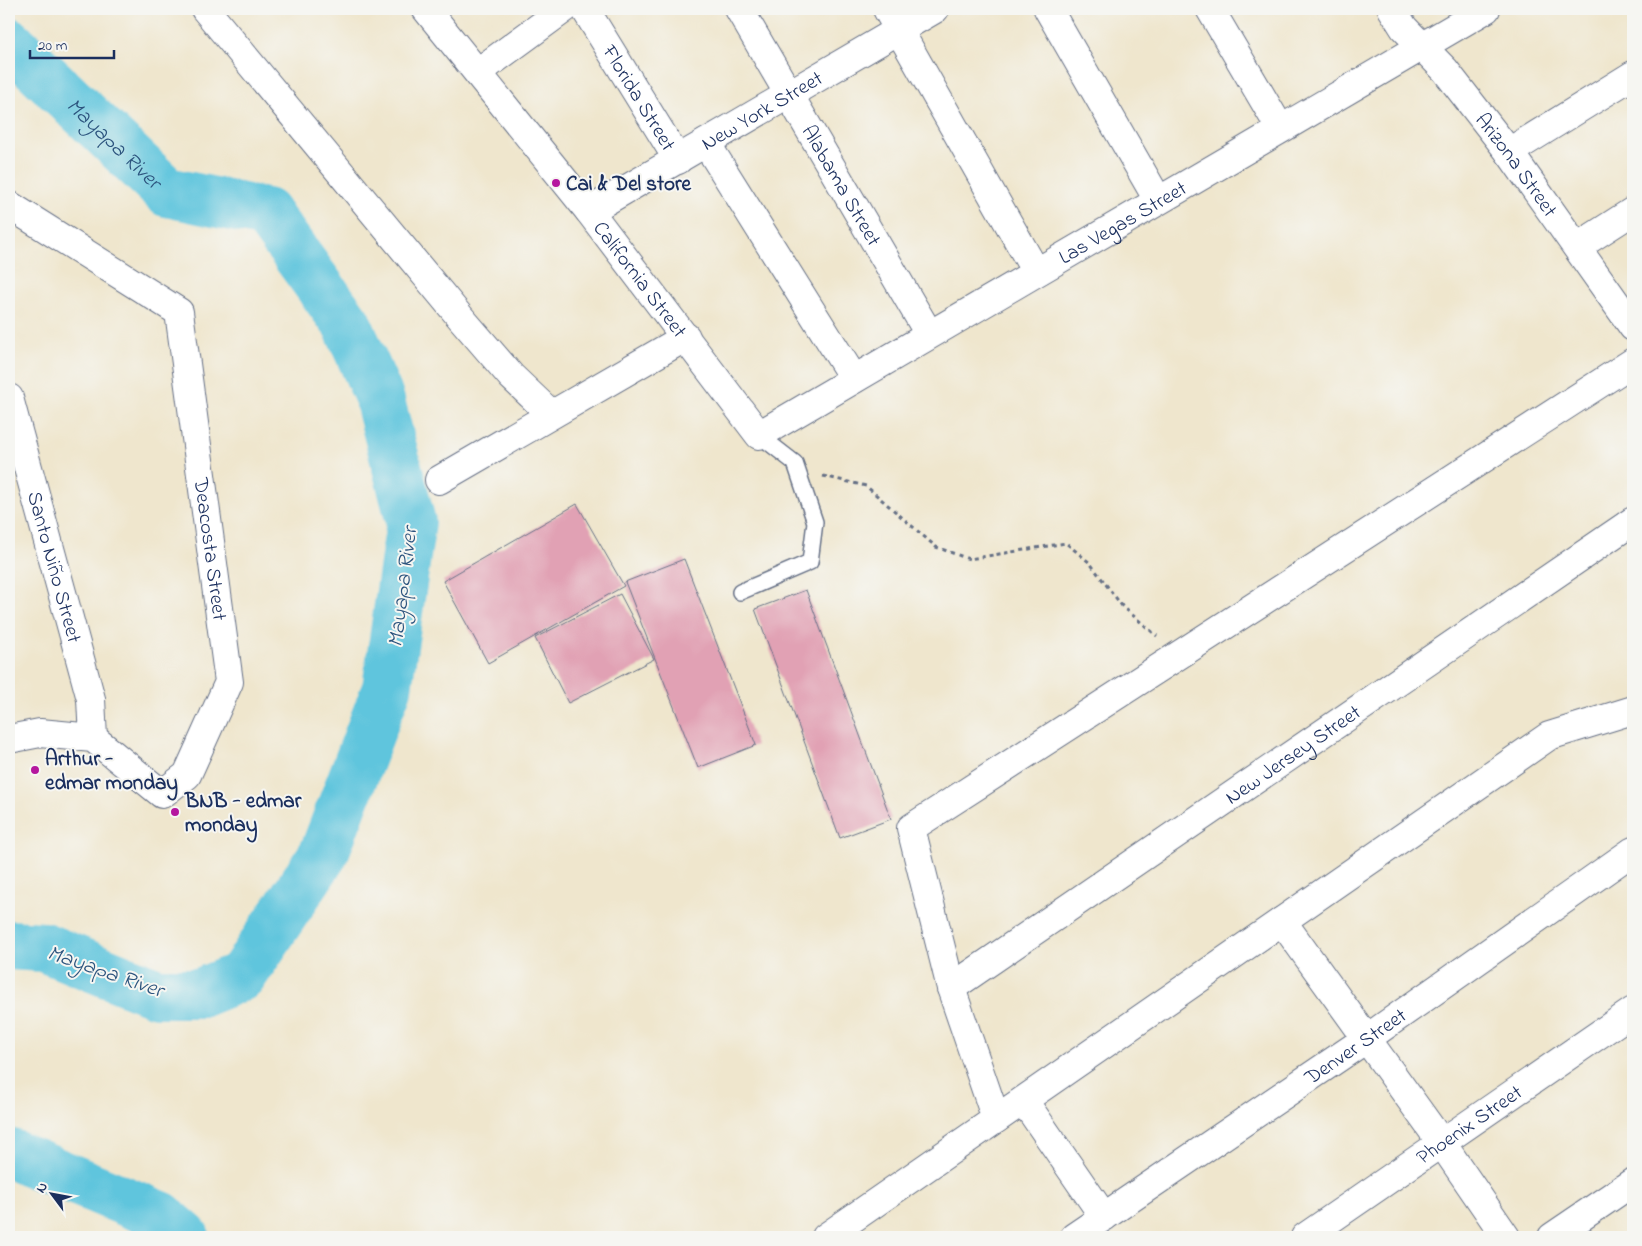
<svg xmlns="http://www.w3.org/2000/svg" width="1642" height="1246" font-family="'Indie Flower',sans-serif">
  <style>
    .lines { fill: none; stroke-linecap: round; stroke-linejoin: round }
    .river { stroke: #5fc5dd; stroke-width: 50 }
    .building { fill: #e1a1b4 }
    .service-casing { stroke: #656f85; stroke-width: 18 }
    .minor-casing { stroke: #656f85; stroke-width: 30 }
    .path { stroke: #656f85; stroke-width: 3; stroke-dasharray: 4 4; stroke-linecap: butt }
    .service { stroke: #fff; stroke-width: 15 }
    .minor { stroke: #fff; stroke-width: 28 }
    .poi-dot { fill: #b5179e; stroke: #f6f6f2; stroke-width: 2 }
    .labels { text-anchor: middle; stroke-width: 4; stroke-linejoin: round; paint-order: stroke }
    .street-label { font-size: 21px; fill: #1b2f5e; stroke: #f6f6f2 }
    .poi-label { font-size: 21px; font-weight: bold; fill: #1b2f5e; stroke: #f6f6f2; text-anchor: start }
    .water-label { font-size: 22px; font-style: italic; fill: #2c547e; stroke: #f6f6f2 }
  </style>
  <rect width="100%" height="100%" fill="#f6f6f2"/>
  <filter id="ink" filterUnits="userSpaceOnUse"><feTurbulence type="fractalNoise" baseFrequency=".02" numOctaves="2"/><feDisplacementMap in="SourceGraphic" scale="10" xChannelSelector="R" yChannelSelector="G"/><feConvolveMatrix kernelMatrix="1 2 1 2 8 2 1 2 1" color-interpolation-filters="sRGB"/></filter>
  <filter id="wash" filterUnits="userSpaceOnUse"><feTurbulence type="fractalNoise" baseFrequency=".0096" numOctaves="4" result="noise"/><feDisplacementMap in="SourceGraphic" scale="20" xChannelSelector="R" yChannelSelector="G"/><feGaussianBlur stdDeviation="1.12" result="paint"/><feColorMatrix in="noise" values="0 0 0 0 0 0 0 0 0 0 0 0 0 0 0 0 0 1.4 0 .05"/><feComposite in="paint" operator="in"/></filter>
  <g filter="url(#wash)">
    <rect width="100%" height="100%" fill="#efe6cd"/>
    <g class="lines">
      <g class="river">
        <path id="s1" d="M 9,42 L 167,192 L 266,213 L 347,324 L 379,397 L 411,522 L 387,688 L 324,853 L 242,976 L 200,993 L 157,993 L 43,947 L 9,945"/>
        <path d="M 9,1153 L 161,1216 L 185,1237"/>
      </g>
    </g>
    <g id="blocks">
      <g class="building">
        <path d="M 577,504 L 624,586 L 488,663 L 443,581 Z"/>
        <path d="M 684,559 L 756,745 L 698,768 L 625,582 Z"/>
        <path d="M 806,590 L 891,819 L 840,838 L 755,609 Z"/>
        <path d="M 620,594 L 654,659 L 568,703 L 535,638 Z"/>
      </g>
    </g>
  </g>
  <g filter="url(#ink)">
    <use href="#blocks" fill-opacity="0" stroke="#656f85" stroke-width="1"/>
    <g class="lines">
      <defs>
        <path id="service" d="M 740,592 L 810,562 L 815,522 L 795,463 L 759,435"/>
        <g id="minor">
          <path d="M 205,9 L 461,318 L 511,376 L 551,414"/>
          <path id="s2" d="M 426,9 L 589,211 L 759,435 L 1486,9"/>
          <path id="s3" d="M 585,9 L 678,160"/>
          <path id="s4" d="M 739,9 L 929,334"/>
          <path d="M 887,9 L 1036,272"/>
          <path d="M 1048,9 L 1158,200"/>
          <path d="M 1210,9 L 1280,128"/>
          <path id="s5" d="M 1392,9 L 1404,28 L 1445,70 L 1509,152 L 1633,327"/>
          <path d="M 478,72 L 564,9"/>
          <path d="M 706,143 L 854,379"/>
          <path d="M 1509,152 L 1633,75"/>
          <path id="s6" d="M 9,205 L 179,312 L 229,682 L 187,775 L 162,794 L 93,738 L 40,733 L 9,739"/>
          <path id="s7" d="M 589,211 L 935,9"/>
          <path d="M 1577,247 L 1633,211"/>
          <path id="s8" d="M 9,398 L 91,699 L 93,738"/>
          <path d="M 439,480 L 686,337"/>
          <path d="M 1282,921 L 1441,1142 L 1506,1237"/>
          <path id="s9" d="M 951,988 L 1633,521"/>
          <path d="M 1024,1101 L 1104,1217"/>
          <path d="M 996,1119 L 951,988 L 911,828 L 1633,362"/>
          <path d="M 826,1237 L 1549,736 L 1633,710"/>
          <path id="s10" d="M 1074,1237 L 1366,1039 L 1633,851"/>
          <path id="s11" d="M 1305,1237 L 1633,1011"/>
          <path d="M 1552,1237 L 1633,1182"/>
        </g>
      </defs>
      <use href="#service" class="service-casing"/>
      <use href="#minor" class="minor-casing"/>
      <path class="path" d="M 823,476 L 866,486 L 936,547 L 969,559 L 1066,543 L 1090,563 L 1122,606 L 1157,636"/>
      <use href="#service" class="service"/>
      <use href="#minor" class="minor"/>
    </g>
  </g>
  <g class="poi-dot">
    <circle cx="556" cy="183" r="5"/>
    <circle cx="35" cy="770" r="5"/>
    <circle cx="175" cy="812" r="5"/>
  </g>
  <g class="labels">
    <g class="street-label">
      <text dy="7" stroke="none"><textPath href="#s3" startOffset="104">Florida Street</textPath></text>
      <text dy="7" stroke="none"><textPath href="#s7" startOffset="200">New York Street</textPath></text>
      <text dy="7" stroke="none"><textPath href="#s5" startOffset="200">Arizona Street</textPath></text>
      <text dy="7" stroke="none"><textPath href="#s4" startOffset="204">Alabama Street</textPath></text>
      <text dy="7" stroke="none"><textPath href="#s2" startOffset="962">Las Vegas Street</textPath></text>
      <text dy="7" stroke="none"><textPath href="#s2" startOffset="345">California Street</textPath></text>
      <text dy="7" stroke="none"><textPath href="#s6" startOffset="440">Deacosta Street</textPath></text>
      <text dy="7" stroke="none"><textPath href="#s8" startOffset="175">Santo Niño Street</textPath></text>
      <text dy="7" stroke="none"><textPath href="#s9" startOffset="414">New Jersey Street</textPath></text>
      <text dy="7" stroke="none"><textPath href="#s10" startOffset="340">Denver Street</textPath></text>
      <text dy="7" stroke="none"><textPath href="#s11" startOffset="199">Phoenix Street</textPath></text>
    </g>
    <g class="poi-label">
      <text x="566" y="190">Cai &amp; Del store</text>
      <text x="45" y="765">Arthur -<tspan x="45" dy="24">edmar monday</tspan></text>
      <text x="185" y="807">BNB - edmar<tspan x="185" dy="24">monday</tspan></text>
    </g>
    <g class="water-label">
      <text dy="8" stroke="none"><textPath href="#s1" startOffset="146">Mayapa River</textPath></text>
      <text transform="translate(401 587) rotate(-83)" y="8">Mayapa River</text>
      <text transform="translate(106 970) rotate(19)" y="8">Mayapa River</text>
    </g>
  </g>
  <rect width="1642" height="1246" fill="none" stroke="#f6f6f2" stroke-width="30"/>
  <g transform="translate(52 1194) rotate(302)" stroke="#f6f6f2" stroke-width="4" paint-order="stroke">
  <path d="M0-4L9 19L0 12L-9 19Z" fill="#1b2f5e"/>
  <text y="-8" font-size="14" font-weight="bold" text-anchor="middle" fill="#1b2f5e">N</text>
  </g>
  <path d="M30 50v8h84v-8" fill="none" stroke="#1b2f5e" stroke-width="2.5"/>
  <text x="38" y="50" font-size="15" fill="#1b2f5e" stroke="#f6f6f2" stroke-width="4" paint-order="stroke">20 m</text>
</svg>
